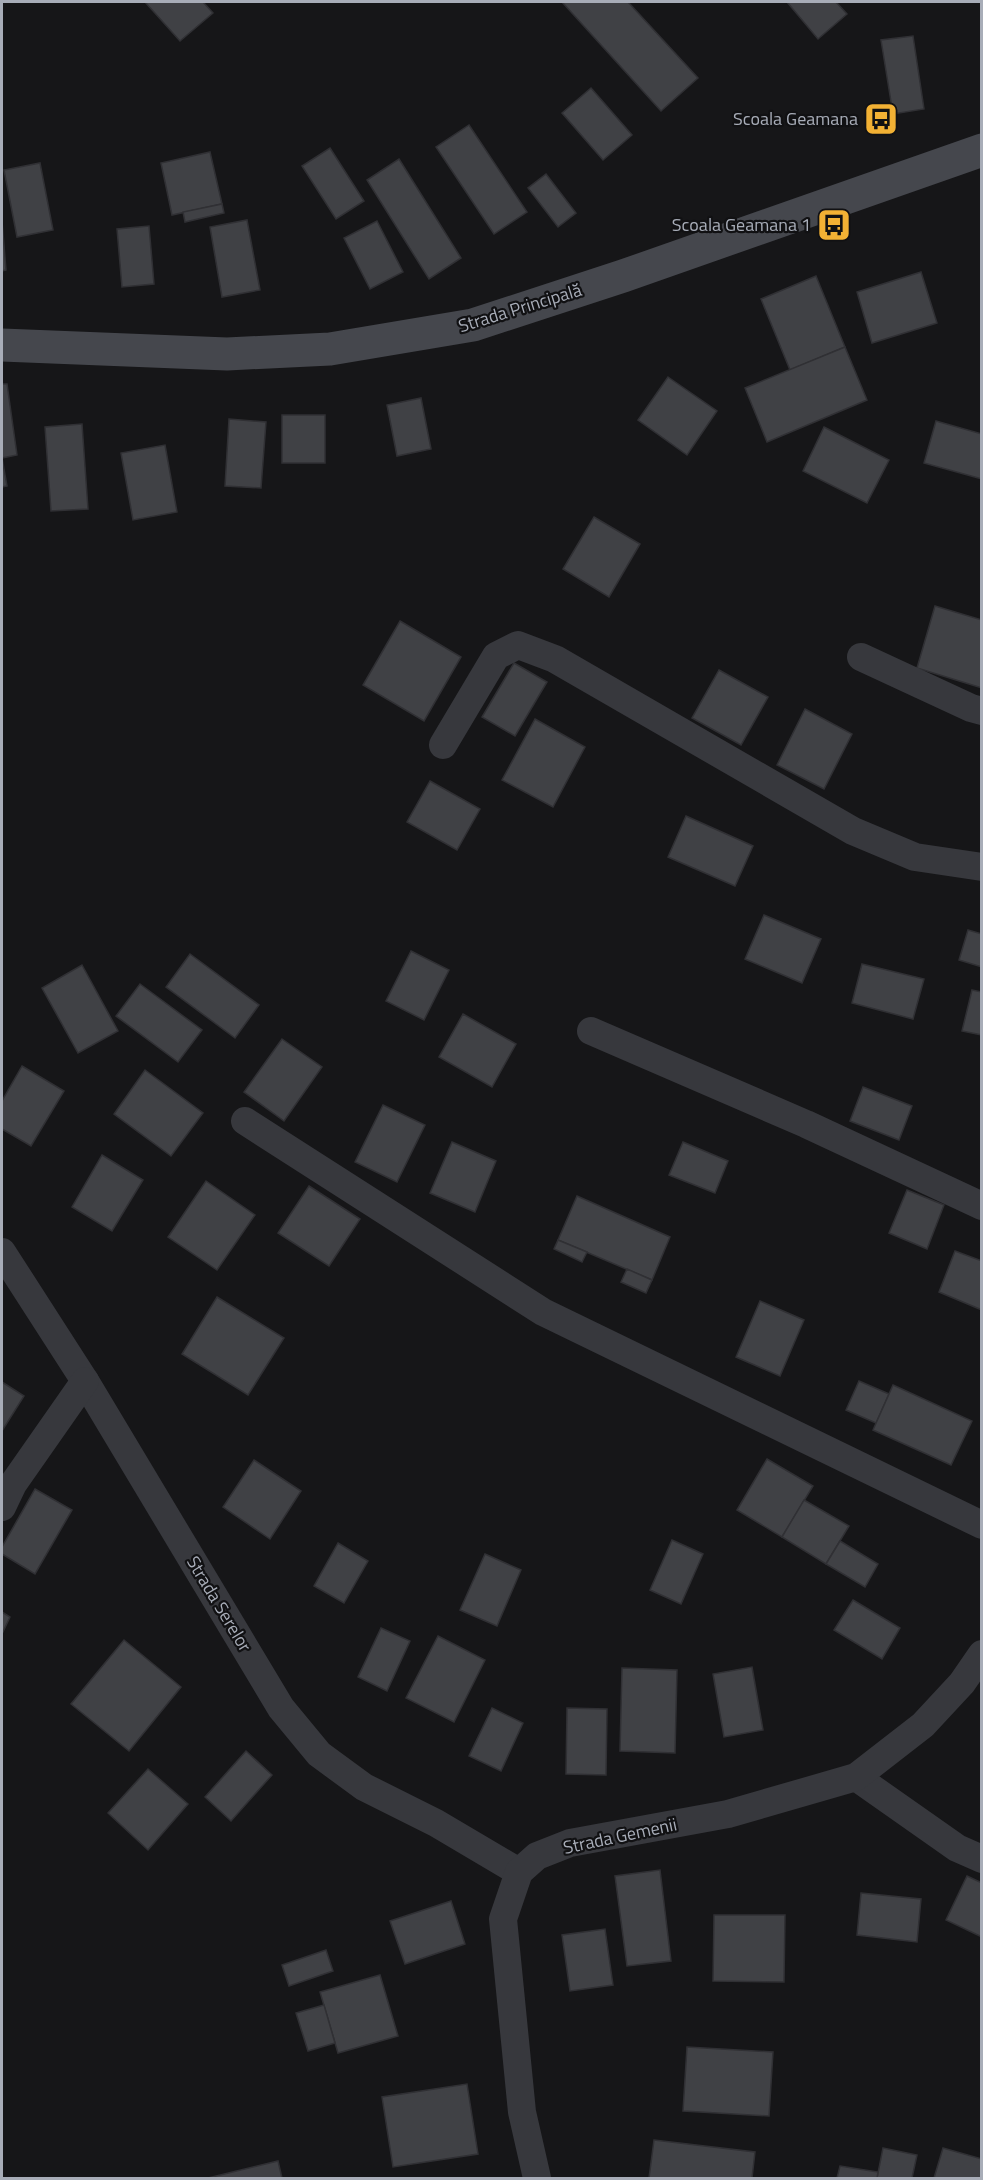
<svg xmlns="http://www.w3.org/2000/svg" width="983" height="2180" font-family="'Titillium Web',sans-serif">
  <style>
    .building { fill: #404145; stroke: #303034; stroke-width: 1.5 }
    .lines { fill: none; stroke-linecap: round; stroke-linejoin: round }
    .minor { stroke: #37383d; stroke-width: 28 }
    .secondary { stroke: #45474d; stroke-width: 33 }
    .labels { text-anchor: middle; stroke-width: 4.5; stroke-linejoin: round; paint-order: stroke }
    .poi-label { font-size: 18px; fill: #a8adb8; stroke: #111113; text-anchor: end }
    .street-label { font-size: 18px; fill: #a8adb8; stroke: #111113 }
  </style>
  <rect width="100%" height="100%" fill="#161618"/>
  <g class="building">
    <path d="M 145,2 L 203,2 L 213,13 L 180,41 Z"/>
    <path d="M 562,2 L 628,2 L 698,78 L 661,111 Z"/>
    <path d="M 787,2 L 836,2 L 847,14 L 818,39 Z"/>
    <path d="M 913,36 L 924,109 L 893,114 L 881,40 Z"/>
    <path d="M 591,88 L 632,135 L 603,160 L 562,113 Z"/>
    <path d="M 469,125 L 527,212 L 494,234 L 436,147 Z"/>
    <path d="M 330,148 L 364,201 L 336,219 L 302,166 Z"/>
    <path d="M 210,152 L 222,204 L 172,215 L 161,163 Z"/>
    <path d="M 399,159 L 461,258 L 429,279 L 367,180 Z"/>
    <path d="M 40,163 L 53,230 L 17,237 L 4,170 Z"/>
    <path d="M 546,174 L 576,213 L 558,227 L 528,188 Z"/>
    <path d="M 222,204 L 224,213 L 185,222 L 183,212 Z"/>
    <path d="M 247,220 L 260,290 L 222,297 L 210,227 Z"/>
    <path d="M 2,221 L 6,270 L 2,271 Z"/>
    <path d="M 377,221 L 403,272 L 370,289 L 344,238 Z"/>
    <path d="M 149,226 L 154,284 L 122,287 L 117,229 Z"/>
    <path d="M 921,272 L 937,323 L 872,343 L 857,292 Z"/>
    <path d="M 816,276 L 845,347 L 790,370 L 761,299 Z"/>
    <path d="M 845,347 L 867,400 L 767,442 L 745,388 Z"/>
    <path d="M 668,377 L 717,411 L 687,455 L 638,420 Z"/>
    <path d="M 2,384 L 7,384 L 17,455 L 2,458 Z"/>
    <path d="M 421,398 L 431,449 L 397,456 L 387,405 Z"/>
    <rect x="282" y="415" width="43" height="48"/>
    <path d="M 229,419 L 266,422 L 261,488 L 225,486 Z"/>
    <path d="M 936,421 L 982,434 L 982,479 L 924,463 Z"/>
    <path d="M 82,424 L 88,509 L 51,511 L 45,427 Z"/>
    <path d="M 824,427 L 889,460 L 867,503 L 803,471 Z"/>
    <path d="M 165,445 L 177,512 L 133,520 L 121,453 Z"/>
    <path d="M 2,458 L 7,486 L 2,487 Z"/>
    <path d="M 594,517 L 640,544 L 609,597 L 563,569 Z"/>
    <path d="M 935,606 L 982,620 L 982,688 L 917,668 Z"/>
    <path d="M 400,621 L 461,657 L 424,721 L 363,685 Z"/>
    <path d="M 514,663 L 547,682 L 515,736 L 482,717 Z"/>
    <path d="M 719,670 L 768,697 L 741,745 L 692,718 Z"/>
    <path d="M 805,709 L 852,734 L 824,789 L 777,765 Z"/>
    <path d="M 535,719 L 585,747 L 553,807 L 502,780 Z"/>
    <path d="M 430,781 L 480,809 L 457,850 L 407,822 Z"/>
    <path d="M 686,816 L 753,846 L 735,886 L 668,857 Z"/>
    <path d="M 764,915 L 821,939 L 802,983 L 745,959 Z"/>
    <path d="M 968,930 L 982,934 L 982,967 L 959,960 Z"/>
    <path d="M 411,951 L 449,970 L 424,1020 L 386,1001 Z"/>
    <path d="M 190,954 L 259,1005 L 235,1038 L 166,987 Z"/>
    <path d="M 862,964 L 924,979 L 913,1019 L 852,1003 Z"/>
    <path d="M 82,965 L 118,1031 L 78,1053 L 42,988 Z"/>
    <path d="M 140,984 L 202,1030 L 178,1062 L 116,1016 Z"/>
    <path d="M 972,990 L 982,992 L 982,1035 L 962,1031 Z"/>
    <path d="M 463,1014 L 516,1044 L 492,1087 L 439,1057 Z"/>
    <path d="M 282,1039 L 322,1067 L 284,1121 L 244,1092 Z"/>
    <path d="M 22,1066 L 64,1091 L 31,1146 L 2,1129 L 2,1101 Z"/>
    <path d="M 145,1070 L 203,1113 L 171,1156 L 114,1114 Z"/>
    <path d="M 863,1087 L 912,1106 L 899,1140 L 850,1121 Z"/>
    <path d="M 383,1105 L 425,1125 L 397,1182 L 355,1162 Z"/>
    <path d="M 452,1142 L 496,1161 L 475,1212 L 430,1193 Z"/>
    <path d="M 683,1142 L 728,1161 L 715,1193 L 669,1175 Z"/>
    <path d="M 102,1155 L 143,1180 L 112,1231 L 72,1207 Z"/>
    <path d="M 206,1181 L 255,1215 L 217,1270 L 168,1237 Z"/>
    <path d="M 309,1186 L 360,1219 L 329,1266 L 278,1233 Z"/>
    <path d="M 907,1190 L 944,1205 L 927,1249 L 889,1233 Z"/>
    <path d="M 577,1196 L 670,1237 L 652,1280 L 558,1240 Z"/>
    <path d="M 558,1240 L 587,1252 L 582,1262 L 554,1249 Z"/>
    <path d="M 955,1251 L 982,1261 L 982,1310 L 939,1292 Z"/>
    <path d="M 627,1269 L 652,1280 L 646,1293 L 621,1282 Z"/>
    <path d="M 217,1297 L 284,1338 L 248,1395 L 182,1354 Z"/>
    <path d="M 760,1301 L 804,1320 L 780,1376 L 736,1357 Z"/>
    <path d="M 859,1381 L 889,1394 L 876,1423 L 846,1410 Z"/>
    <path d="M 2,1382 L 24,1396 L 2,1431 Z"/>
    <path d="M 893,1385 L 972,1421 L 951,1465 L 873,1430 Z"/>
    <path d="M 767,1459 L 813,1486 L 782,1537 L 737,1510 Z"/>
    <path d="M 254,1460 L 301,1491 L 270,1539 L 223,1507 Z"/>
    <path d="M 35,1489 L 72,1510 L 35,1574 L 2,1554 L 2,1547 Z"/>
    <path d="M 804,1500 L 849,1526 L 826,1564 L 782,1537 Z"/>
    <path d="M 672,1540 L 703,1554 L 681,1604 L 650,1590 Z"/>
    <path d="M 840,1541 L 878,1564 L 865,1587 L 826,1564 Z"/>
    <path d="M 338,1543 L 368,1561 L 344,1603 L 314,1586 Z"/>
    <path d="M 485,1554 L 521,1570 L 497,1626 L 460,1610 Z"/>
    <path d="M 853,1600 L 900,1628 L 882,1659 L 834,1630 Z"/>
    <path d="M 2,1612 L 10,1617 L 2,1634 Z"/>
    <path d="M 381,1628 L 410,1641 L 387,1691 L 358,1677 Z"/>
    <path d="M 438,1636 L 485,1660 L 454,1722 L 406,1698 Z"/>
    <path d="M 124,1640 L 181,1687 L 129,1751 L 71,1704 Z"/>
    <path d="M 752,1667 L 763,1730 L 724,1737 L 713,1674 Z"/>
    <path d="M 622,1668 L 677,1670 L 675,1753 L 620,1751 Z"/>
    <path d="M 492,1708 L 523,1723 L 501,1771 L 469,1756 Z"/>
    <path d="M 567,1708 L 607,1709 L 606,1775 L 566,1774 Z"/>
    <path d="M 246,1751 L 272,1775 L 231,1821 L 205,1797 Z"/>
    <path d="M 148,1769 L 188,1804 L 148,1850 L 108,1813 Z"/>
    <path d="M 660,1870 L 671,1961 L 627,1966 L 615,1876 Z"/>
    <path d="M 967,1876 L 982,1883 L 982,1937 L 946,1920 Z"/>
    <path d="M 861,1893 L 921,1899 L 917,1942 L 857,1935 Z"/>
    <path d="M 451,1901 L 465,1944 L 405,1964 L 390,1921 Z"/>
    <path d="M 714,1915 L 785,1915 L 784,1982 L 713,1981 Z"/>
    <path d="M 605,1929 L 613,1985 L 570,1991 L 562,1935 Z"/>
    <path d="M 326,1950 L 333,1971 L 289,1986 L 282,1965 Z"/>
    <path d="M 380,1975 L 398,2036 L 338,2053 L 320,1992 Z"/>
    <path d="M 324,2005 L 335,2043 L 308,2051 L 296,2013 Z"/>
    <path d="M 687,2047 L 773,2052 L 769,2116 L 683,2111 Z"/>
    <path d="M 467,2084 L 478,2154 L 393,2167 L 382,2097 Z"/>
    <path d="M 654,2140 L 755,2152 L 752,2178 L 649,2178 Z"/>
    <path d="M 883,2148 L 917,2155 L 912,2178 L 877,2178 Z"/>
    <path d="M 943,2148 L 982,2159 L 982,2178 L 934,2178 Z"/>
    <path d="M 278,2161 L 282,2178 L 208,2178 Z"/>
    <path d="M 840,2166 L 878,2172 L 877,2178 L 837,2178 Z"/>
  </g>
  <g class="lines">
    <g class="minor">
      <path d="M 861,657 L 971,708 L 982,711"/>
      <path d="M 443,745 L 496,656 L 518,645 L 555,659 L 853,831 L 915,857 L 982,867"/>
      <path d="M 591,1031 L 806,1124 L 982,1206"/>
      <path d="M 245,1121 L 543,1312 L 982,1525"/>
      <path d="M 2,1252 L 85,1381 L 281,1708 L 319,1754 L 364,1787 L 436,1823 L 519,1872"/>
      <path d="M 2,1507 L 13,1484 L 85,1381"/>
      <path d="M 856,1777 L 957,1848 L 982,1859"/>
      <path d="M 537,2178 L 522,2112 L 503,1919 L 519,1872 L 537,1856 L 570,1843 L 728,1814 L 856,1777 L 923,1725 L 962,1683 L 982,1654"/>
    </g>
    <path class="secondary" d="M 2,345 L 227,354 L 330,349 L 473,325 L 623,276 L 982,150"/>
  </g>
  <defs>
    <symbol id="bus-square" viewBox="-11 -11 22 22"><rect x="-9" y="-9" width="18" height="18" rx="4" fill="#f2b134" stroke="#111113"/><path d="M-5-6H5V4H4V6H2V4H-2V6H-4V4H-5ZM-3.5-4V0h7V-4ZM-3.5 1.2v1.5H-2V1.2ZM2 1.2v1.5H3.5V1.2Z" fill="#111"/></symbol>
  </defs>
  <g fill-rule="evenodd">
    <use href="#bus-square" x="862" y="100" width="38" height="38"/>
    <use href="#bus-square" x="815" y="206" width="38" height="38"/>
  </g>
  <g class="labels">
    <g class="poi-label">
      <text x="858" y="125">Scoala Geamana</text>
      <text x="811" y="231">Scoala Geamana 1</text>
    </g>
    <g class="street-label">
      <text transform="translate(520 308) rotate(-17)" y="6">Strada Principală</text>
      <text transform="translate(219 1604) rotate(59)" y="6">Strada Serelor</text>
      <text transform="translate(620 1836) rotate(-12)" y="6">Strada Gemenii</text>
    </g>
  </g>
  <rect width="983" height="2180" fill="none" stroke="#a8adb8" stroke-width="6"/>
</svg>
